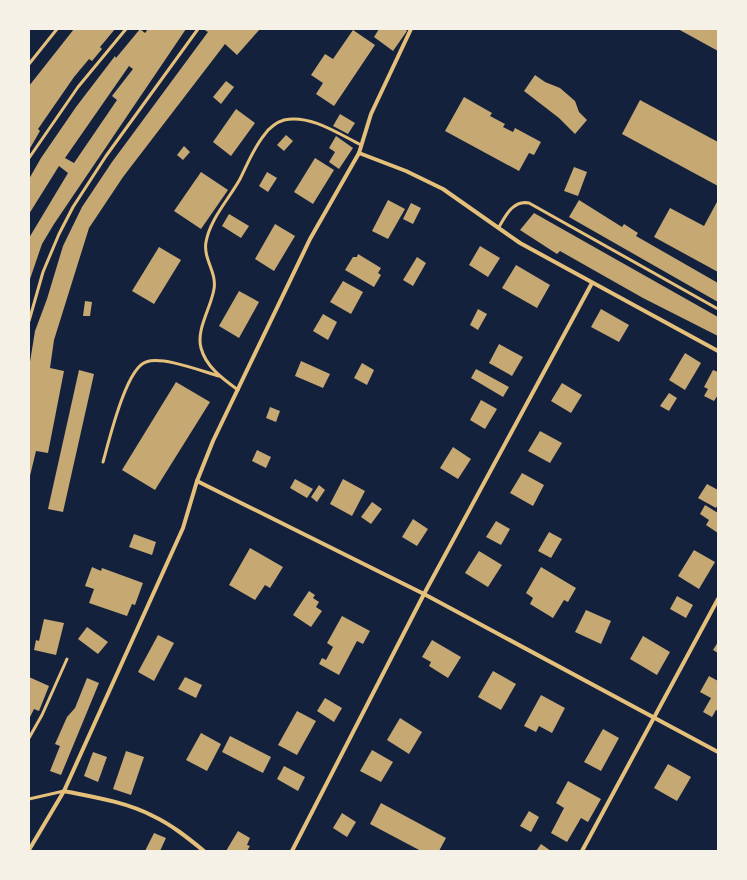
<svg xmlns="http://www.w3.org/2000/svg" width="747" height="880" font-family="'Roboto Serif',serif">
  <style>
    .building { fill: #c6a872; fill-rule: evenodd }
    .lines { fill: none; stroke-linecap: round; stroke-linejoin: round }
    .service { stroke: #e5c07b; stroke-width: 3 }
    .minor { stroke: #e5c07b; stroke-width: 4 }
  </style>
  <rect width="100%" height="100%" fill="#14213d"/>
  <g class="building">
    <path d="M 74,29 L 115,29 L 100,47 L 102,49 L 92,61 L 89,59 L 74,77 L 38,129 L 40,131 L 29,150 L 29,86 Z"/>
    <path d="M 140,29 L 145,33 L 148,29 L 186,29 L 54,224 L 42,244 L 29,282 L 29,238 L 68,173 L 59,166 L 29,214 L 29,179 L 41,158 L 76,107 L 115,56 L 116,58 ZM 129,66 L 133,69 L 112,96 L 117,100 L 74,163 L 65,158 Z"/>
    <path d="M 203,29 L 260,29 L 237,55 L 225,44 L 123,177 L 89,228 L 54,340 L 50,368 L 64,371 L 48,453 L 36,451 L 29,480 L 29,368 L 35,331 L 47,299 L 63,246 L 82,207 L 112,162 L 208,32 Z"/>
    <path d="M 379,29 L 405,29 L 407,31 L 393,51 L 374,37 Z"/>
    <path d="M 678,29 L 718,29 L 718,51 Z"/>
    <path d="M 353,30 L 375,45 L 334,106 L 316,94 L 323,83 L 311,75 L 325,54 L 333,59 Z"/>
    <path d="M 535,75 L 545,82 L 560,88 L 575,101 L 579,112 L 587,120 L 575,134 L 559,118 L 524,91 Z"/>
    <path d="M 226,81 L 234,87 L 221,104 L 213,97 Z"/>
    <path d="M 464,97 L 492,113 L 490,116 L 505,124 L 503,127 L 513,132 L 515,128 L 541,142 L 534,155 L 529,153 L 519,171 L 445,131 Z"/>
    <path d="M 640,100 L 718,142 L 718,186 L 622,134 Z"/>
    <path d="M 236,109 L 255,123 L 231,156 L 213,142 Z"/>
    <path d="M 340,114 L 355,123 L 348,134 L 333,126 Z"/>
    <path d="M 286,135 L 293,141 L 284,151 L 277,145 Z"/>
    <path d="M 336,136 L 353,148 L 339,169 L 329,162 L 335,152 L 329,148 Z"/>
    <path d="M 184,146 L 190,152 L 183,160 L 177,155 Z"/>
    <path d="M 315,158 L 334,170 L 313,204 L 294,192 Z"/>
    <path d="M 574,167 L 587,172 L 578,196 L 564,191 Z"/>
    <path d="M 201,172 L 228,190 L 201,229 L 174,211 Z"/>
    <path d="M 267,172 L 277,178 L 268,192 L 259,186 Z"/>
    <path d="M 388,200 L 405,209 L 388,239 L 372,231 Z"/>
    <path d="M 579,200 L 622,227 L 624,224 L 638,233 L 636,236 L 718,283 L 718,302 L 569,217 Z"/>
    <path d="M 718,200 L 718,272 L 654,237 L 670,208 L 704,226 Z"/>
    <path d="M 411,203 L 421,208 L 413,224 L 403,219 Z"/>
    <path d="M 534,213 L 718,317 L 718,336 L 643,298 L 560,251 L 557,254 L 520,230 Z"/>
    <path d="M 229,214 L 249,226 L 241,238 L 222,226 Z"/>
    <path d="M 275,224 L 295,236 L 274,271 L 255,259 Z"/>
    <path d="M 480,246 L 500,258 L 488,277 L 469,265 Z"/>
    <path d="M 159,247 L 181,260 L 154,304 L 132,291 Z"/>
    <path d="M 358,254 L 381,268 L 378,273 L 381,275 L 374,287 L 345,270 L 353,257 L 357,257 Z"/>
    <path d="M 417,257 L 426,263 L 413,286 L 403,280 Z"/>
    <path d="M 516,265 L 550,285 L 537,308 L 502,288 Z"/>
    <path d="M 343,281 L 363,292 L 351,314 L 330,302 Z"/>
    <path d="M 239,291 L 259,302 L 239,338 L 219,326 Z"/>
    <path d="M 85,301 L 92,302 L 90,316 L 83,316 Z"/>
    <path d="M 478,309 L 487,314 L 478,330 L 470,325 Z"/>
    <path d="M 601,309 L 629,325 L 619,342 L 591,327 Z"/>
    <path d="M 323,314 L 337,322 L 328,340 L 313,331 Z"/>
    <path d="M 499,344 L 523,357 L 512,376 L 489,363 Z"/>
    <path d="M 685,353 L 701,363 L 685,390 L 669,380 Z"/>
    <path d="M 301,361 L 330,374 L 323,388 L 295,376 Z"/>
    <path d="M 362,363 L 374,370 L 367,385 L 354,378 Z"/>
    <path d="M 476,369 L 509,387 L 503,397 L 471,378 Z"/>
    <path d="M 79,370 L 94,374 L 63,512 L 48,509 Z"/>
    <path d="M 713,370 L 718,372 L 718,395 L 714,401 L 704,396 L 708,389 L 704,387 Z"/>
    <path d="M 176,382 L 210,402 L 155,490 L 122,470 Z"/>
    <path d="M 562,383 L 582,395 L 571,413 L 551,401 Z"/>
    <path d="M 669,393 L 677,398 L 669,411 L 660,406 Z"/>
    <path d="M 481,400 L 497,409 L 485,429 L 470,420 Z"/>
    <path d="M 270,407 L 280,411 L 276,422 L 266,418 Z"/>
    <path d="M 540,431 L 562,443 L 550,463 L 528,451 Z"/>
    <path d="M 453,447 L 471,459 L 458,479 L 440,468 Z"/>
    <path d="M 257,450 L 271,457 L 266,468 L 252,461 Z"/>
    <path d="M 522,473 L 544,485 L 533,506 L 510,493 Z"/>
    <path d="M 295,479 L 313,489 L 307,498 L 290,488 Z"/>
    <path d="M 343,479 L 365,491 L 352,516 L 330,504 Z"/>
    <path d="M 707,484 L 718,490 L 718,504 L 716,508 L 698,498 Z"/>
    <path d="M 319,485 L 325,490 L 317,502 L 311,497 Z"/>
    <path d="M 372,502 L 382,509 L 371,524 L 361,517 Z"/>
    <path d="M 705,505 L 718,513 L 718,533 L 706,525 L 709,520 L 700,514 Z"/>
    <path d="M 413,519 L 428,529 L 417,546 L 402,537 Z"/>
    <path d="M 496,521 L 510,529 L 501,545 L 486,537 Z"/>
    <path d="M 549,532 L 562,539 L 551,558 L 538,551 Z"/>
    <path d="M 134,534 L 156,542 L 152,555 L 129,547 Z"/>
    <path d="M 250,548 L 283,567 L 270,588 L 265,585 L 255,600 L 229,585 Z"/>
    <path d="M 694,550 L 715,562 L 699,589 L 678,576 Z"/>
    <path d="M 479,551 L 502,565 L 488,587 L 465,573 Z"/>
    <path d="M 92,567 L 101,571 L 102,568 L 143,583 L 135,605 L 132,604 L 127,616 L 89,603 L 94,589 L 85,586 Z"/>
    <path d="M 541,567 L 576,588 L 568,602 L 564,600 L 553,618 L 530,604 L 533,598 L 526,593 Z"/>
    <path d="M 309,591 L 315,595 L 313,598 L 319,602 L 316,607 L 322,611 L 311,627 L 293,615 Z"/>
    <path d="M 677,596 L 693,605 L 686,618 L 670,609 Z"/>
    <path d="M 586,610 L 611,621 L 601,644 L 575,632 Z"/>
    <path d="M 342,616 L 370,631 L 363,644 L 357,641 L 339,675 L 319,664 L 322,658 L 326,660 L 333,647 L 327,643 Z"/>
    <path d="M 44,619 L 64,623 L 56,655 L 34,650 L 36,640 L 39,641 Z"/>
    <path d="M 87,627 L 108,642 L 98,654 L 78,639 Z"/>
    <path d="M 158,635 L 174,643 L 154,681 L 138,672 Z"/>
    <path d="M 643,636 L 670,652 L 657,675 L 630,659 Z"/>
    <path d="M 432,640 L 461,657 L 448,678 L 429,666 L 431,662 L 422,657 Z"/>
    <path d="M 718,642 L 718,653 L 713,650 Z"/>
    <path d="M 493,671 L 516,684 L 501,710 L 478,697 Z"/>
    <path d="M 709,676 L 718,681 L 718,711 L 716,710 L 712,717 L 703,712 L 711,698 L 700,692 Z"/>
    <path d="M 29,677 L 49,686 L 39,711 L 34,709 L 29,719 Z"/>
    <path d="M 185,677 L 202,685 L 196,698 L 178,689 Z"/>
    <path d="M 87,678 L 99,683 L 61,775 L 50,771 L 60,746 L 55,744 L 67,717 L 75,708 Z"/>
    <path d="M 541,695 L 565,708 L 552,733 L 539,726 L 536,732 L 524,726 Z"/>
    <path d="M 325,698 L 342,708 L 334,722 L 317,711 Z"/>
    <path d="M 297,711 L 316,721 L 297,755 L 278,745 Z"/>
    <path d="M 400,718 L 422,732 L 409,754 L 387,740 Z"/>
    <path d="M 603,729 L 619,738 L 601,771 L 584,762 Z"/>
    <path d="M 201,733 L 221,744 L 207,771 L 186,760 Z"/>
    <path d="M 230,736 L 271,757 L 263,773 L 222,752 Z"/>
    <path d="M 372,750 L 393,762 L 381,782 L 360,771 Z"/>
    <path d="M 126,751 L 144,757 L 131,795 L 113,789 Z"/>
    <path d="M 93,752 L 107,757 L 98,782 L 84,776 Z"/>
    <path d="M 668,764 L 691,777 L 677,801 L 654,788 Z"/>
    <path d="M 284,766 L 305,777 L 298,791 L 277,779 Z"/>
    <path d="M 568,781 L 601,799 L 588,822 L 581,818 L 567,842 L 551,833 L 564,808 L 556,803 Z"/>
    <path d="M 381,803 L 446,838 L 439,851 L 421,851 L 370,824 Z"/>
    <path d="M 529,811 L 539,817 L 531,832 L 520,826 Z"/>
    <path d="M 342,813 L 356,822 L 347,837 L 333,828 Z"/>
    <path d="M 238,831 L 250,838 L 247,845 L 250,846 L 247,851 L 226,851 Z"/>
    <path d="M 154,833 L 166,838 L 160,851 L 145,851 Z"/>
    <path d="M 541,844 L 551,851 L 536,851 Z"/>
  </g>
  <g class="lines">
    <g class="service">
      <path d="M 29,64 L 57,29"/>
      <path d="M 29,158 L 78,87 L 126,29"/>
      <path d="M 499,227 C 506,215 513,200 529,203 L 718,309"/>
      <path d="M 29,321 L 43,272 L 59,234 L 73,207 L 106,156 L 198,29"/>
      <path d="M 238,390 C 223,379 206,367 201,348 C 196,329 211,308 214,289 C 217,272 203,259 206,242 C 210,219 229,199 240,179 C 248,163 254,147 265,134 C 269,128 277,122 284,120 C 310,114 339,134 361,145"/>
      <path d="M 103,462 C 109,441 126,368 146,362 C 163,356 201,371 219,376"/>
      <path d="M 29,738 L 42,715 L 67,659"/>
      <path d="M 29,799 L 64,791"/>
    </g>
    <g class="minor">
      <path d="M 359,153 L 406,171 L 443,189 L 520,243 L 718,351"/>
      <path d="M 197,481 L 424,594 L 718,752"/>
      <path d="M 64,791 C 94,797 126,802 153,816 C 172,825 188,838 204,851"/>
      <path d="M 29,850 L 64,791 L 183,528 L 197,481 L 213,441 L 310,239 L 359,153 L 371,114 L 411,29"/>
      <path d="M 292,851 L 424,594 L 592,283"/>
      <path d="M 582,851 L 718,599"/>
    </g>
  </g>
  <rect width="747" height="880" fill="none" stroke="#f6f1e7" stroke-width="60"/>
</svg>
